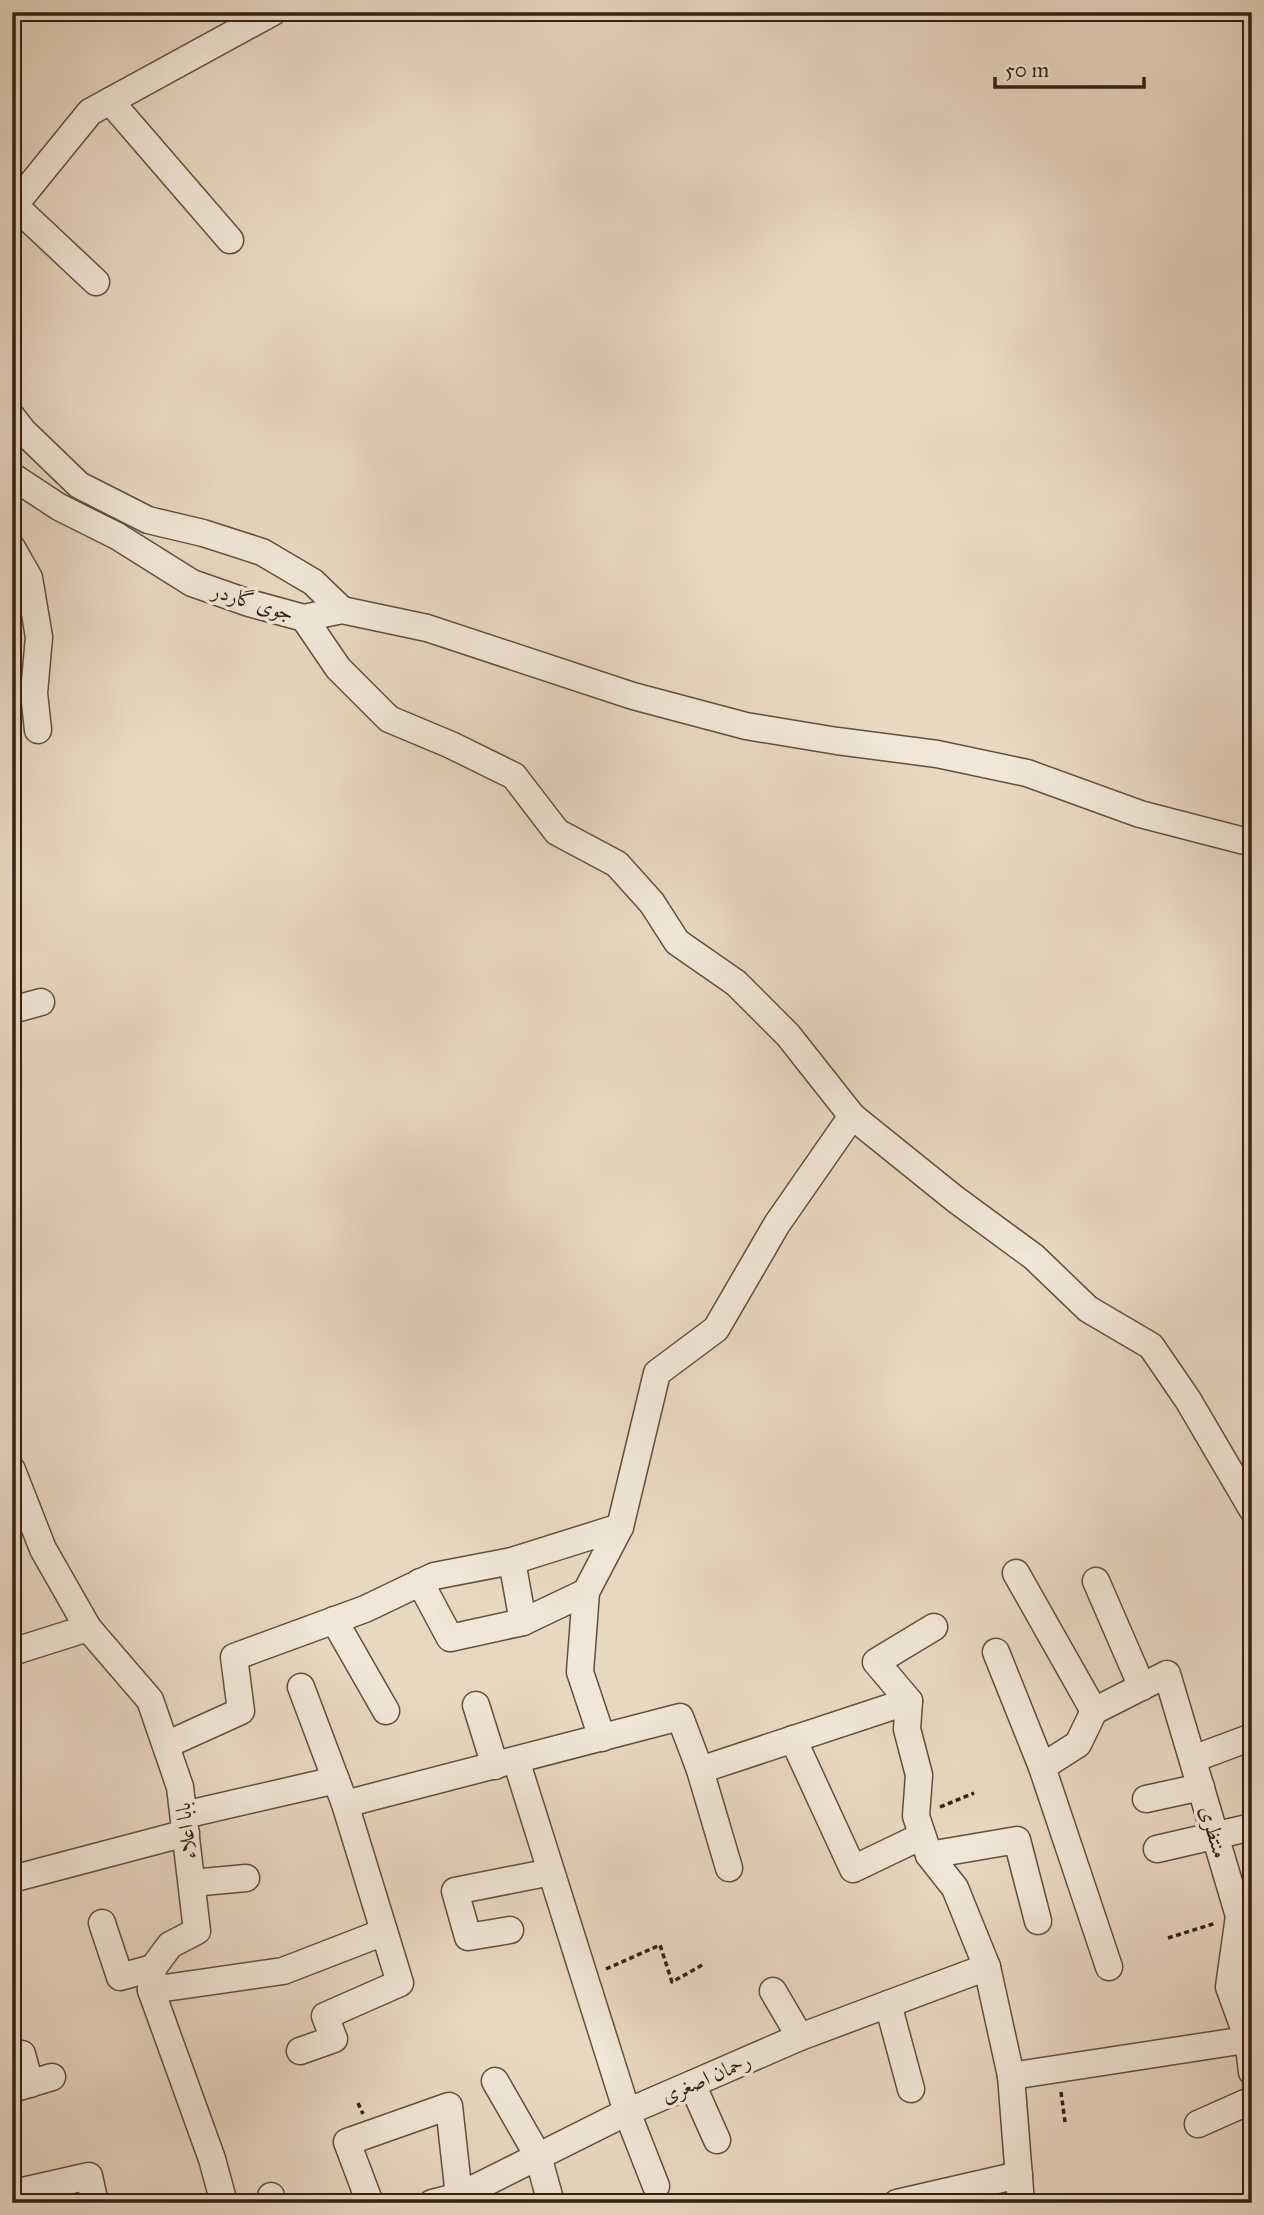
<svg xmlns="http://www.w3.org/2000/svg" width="1264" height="2215" font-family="'IM FELL Great Primer',Amiri,serif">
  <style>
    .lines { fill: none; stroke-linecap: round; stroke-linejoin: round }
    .minor-casing { stroke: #60503e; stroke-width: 29 }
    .path { stroke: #322212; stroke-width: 3.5; stroke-dasharray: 5 3.5; stroke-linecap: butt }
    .minor { stroke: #f1e6d7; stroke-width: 26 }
    .labels { text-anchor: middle; stroke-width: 7; stroke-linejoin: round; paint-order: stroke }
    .street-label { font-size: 21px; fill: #322212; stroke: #f1e6d7 }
  </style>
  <rect width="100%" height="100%" fill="#e9d8c1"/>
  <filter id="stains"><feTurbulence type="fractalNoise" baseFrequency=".00286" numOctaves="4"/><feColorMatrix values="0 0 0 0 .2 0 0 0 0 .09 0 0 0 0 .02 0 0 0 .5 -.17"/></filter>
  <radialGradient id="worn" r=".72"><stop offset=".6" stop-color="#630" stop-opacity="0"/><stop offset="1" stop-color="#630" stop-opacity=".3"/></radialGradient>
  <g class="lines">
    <defs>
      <g id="minor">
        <path d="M 110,101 L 230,240"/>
        <path d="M 14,205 L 96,282"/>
        <path d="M 12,208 L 90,112 L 273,12"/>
        <path d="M 12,417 L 23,431 L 79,485 L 148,520 L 203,533 L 262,552 L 313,582 L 342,610"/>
        <path d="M 12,476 L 59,507 L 117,536 L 192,583 L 249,603 L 304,618 L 342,610 L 427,628 L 633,696 L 746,726 L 837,741 L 937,754 L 1027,773 L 1140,814 L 1252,843"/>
        <path d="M 12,548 L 29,578 L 39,637 L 34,693 L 38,730"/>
        <path d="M 304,618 L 338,668 L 389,719 L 451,745 L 514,776 L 557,832 L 617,864 L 652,903 L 677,942 L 736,983 L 788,1035 L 852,1116 L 955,1199 L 1034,1257 L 1088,1309 L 1151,1346 L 1188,1400 L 1252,1509"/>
        <path d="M 12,1010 L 41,1002"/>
        <path d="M 12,1470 L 43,1549 L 88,1628 L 150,1700 L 180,1787 L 197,1931 L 170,1945 L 153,1968 L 151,1990 L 212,2159 L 224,2203"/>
        <path d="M 512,1561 L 523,1622 L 586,1592"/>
        <path d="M 1016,1573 L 1094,1711"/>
        <path d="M 1096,1581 L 1142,1687"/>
        <path d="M 420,1582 L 450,1638 L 523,1622"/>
        <path d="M 334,1620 L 386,1711"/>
        <path d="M 12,1652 L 88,1628"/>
        <path d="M 996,1652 L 1042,1767"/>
        <path d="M 909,1701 L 876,1662 L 934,1627"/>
        <path d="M 476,1705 L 495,1766"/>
        <path d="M 602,1738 L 580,1672 L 586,1592 L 620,1527 L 657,1373 L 716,1329 L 777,1224 L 852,1116"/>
        <path d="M 793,1739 L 853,1869 L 922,1836"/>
        <path d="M 166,1745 L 241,1711 L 234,1657 L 365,1609 L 434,1576 L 512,1561 L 620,1527"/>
        <path d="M 1193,1759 L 1252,1737"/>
        <path d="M 516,1760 L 627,2112 L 656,2186"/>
        <path d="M 700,1770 L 909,1701 L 907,1729 L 919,1775 L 916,1816 L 929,1855 L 955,1888 L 987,1967 L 1011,2076 L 1252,2039"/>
        <path d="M 1146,1799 L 1201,1787"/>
        <path d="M 345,1804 L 680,1717 L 700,1770 L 729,1868"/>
        <path d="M 184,1815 L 336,1780"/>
        <path d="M 1157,1849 L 1252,1827"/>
        <path d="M 929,1855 L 1017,1840 L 1038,1921"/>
        <path d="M 12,1879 L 186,1833"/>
        <path d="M 192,1883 L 246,1878"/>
        <path d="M 102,1923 L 120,1977 L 153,1968"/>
        <path d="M 510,1930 L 468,1937 L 455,1891 L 551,1872"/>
        <path d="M 1109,1967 L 1042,1767 L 1078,1744 L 1094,1711 L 1167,1674 L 1239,1916 L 1229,1987 L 1248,2039 L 1252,2072"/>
        <path d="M 151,1990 L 283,1971 L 384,1932"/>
        <path d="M 773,1991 L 800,2037"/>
        <path d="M 888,2004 L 911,2089"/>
        <path d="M 300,2051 L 334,2039 L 325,2016 L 400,1983 L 345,1804 L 301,1687"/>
        <path d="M 22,2054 L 30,2084"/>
        <path d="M 1011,2076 L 1021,2203"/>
        <path d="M 495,2081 L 538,2156 L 551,2203"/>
        <path d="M 692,2084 L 717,2140"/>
        <path d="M 12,2089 L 52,2077"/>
        <path d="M 1198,2124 L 1252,2100"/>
        <path d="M 23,2191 L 89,2176 L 95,2203"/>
        <path d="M 271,2196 L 272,2203"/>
        <path d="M 370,2203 L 347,2142 L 449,2106 L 459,2196 L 463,2203"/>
        <path d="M 432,2203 L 459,2196 L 627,2112 L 692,2084 L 800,2037 L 987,1967"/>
        <path d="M 897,2203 L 1019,2175"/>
      </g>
    </defs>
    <use href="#minor" class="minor-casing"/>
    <g class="path">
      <path d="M 940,1807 L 974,1793"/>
      <path d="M 1168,1938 L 1216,1923"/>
      <path d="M 606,1969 L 660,1945 L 672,1982 L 704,1964"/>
      <path d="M 1061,2092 L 1065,2122"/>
      <path d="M 358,2103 L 363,2114"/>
    </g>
    <use href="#minor" class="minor"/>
  </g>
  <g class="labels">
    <g class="street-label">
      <text transform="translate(253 602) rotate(17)" y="7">جوی گاردر</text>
      <text transform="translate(186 1831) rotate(-97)" y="7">بابا اعلاء</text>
      <text transform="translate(1214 1832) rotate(74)" y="7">منتظری</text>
      <text transform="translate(706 2078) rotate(-23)" y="7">رحمان اصغری</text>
    </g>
  </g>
  <rect width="1264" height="2215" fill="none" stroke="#e9d8c1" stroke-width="42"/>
  <rect x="14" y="14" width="1236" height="2187" fill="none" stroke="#322212" stroke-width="3.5"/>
  <rect x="21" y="21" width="1222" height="2173" fill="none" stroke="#322212" stroke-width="2"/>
  <path d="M995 77v10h149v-10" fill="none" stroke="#322212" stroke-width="3.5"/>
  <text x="1005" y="77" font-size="21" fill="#322212" stroke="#f1e6d7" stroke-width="5" paint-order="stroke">50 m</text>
  <rect width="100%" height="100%" filter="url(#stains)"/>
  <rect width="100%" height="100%" fill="url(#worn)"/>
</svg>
